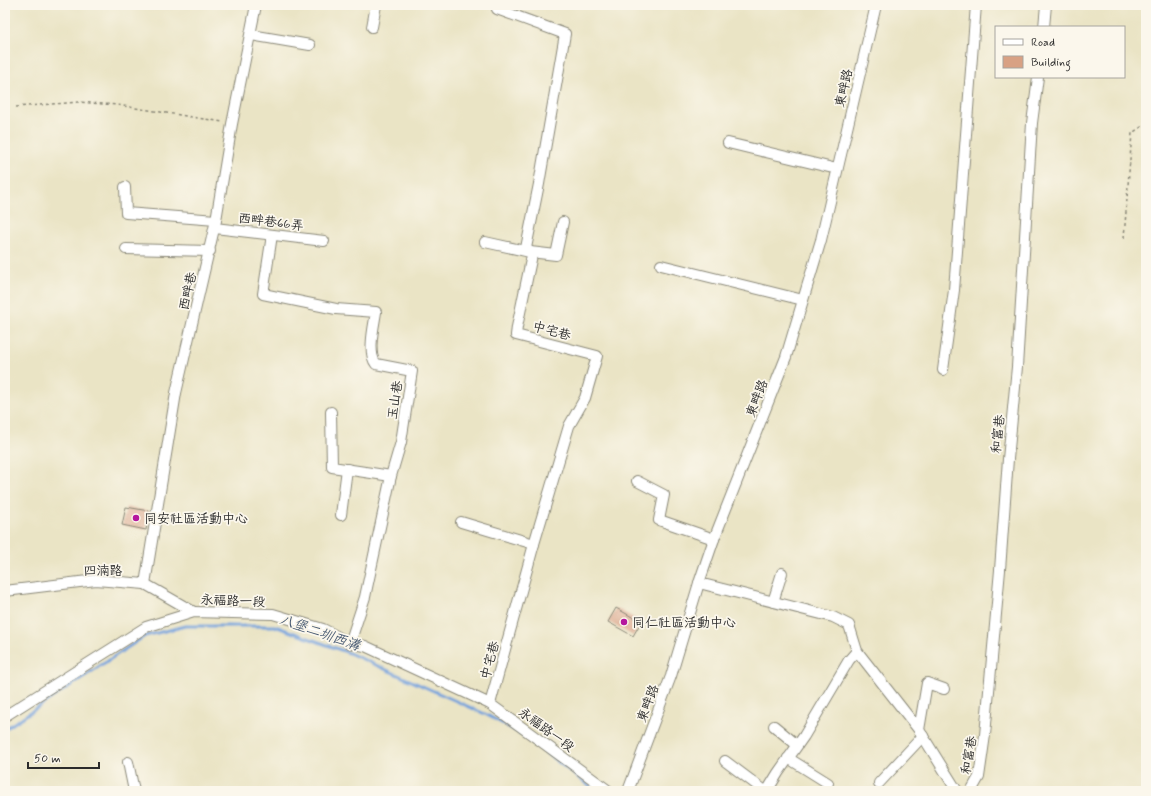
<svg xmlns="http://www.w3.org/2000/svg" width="1151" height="796" font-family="Mynerve,'LXGW WenKai TC',sans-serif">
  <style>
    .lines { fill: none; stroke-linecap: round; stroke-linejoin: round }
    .stream { stroke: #73a1dc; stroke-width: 3 }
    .building { fill: #d8a184 }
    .minor-casing { stroke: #8a8878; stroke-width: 12 }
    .path { stroke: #8a8878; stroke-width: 1.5; stroke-dasharray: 3 3; stroke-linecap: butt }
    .minor { stroke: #fff; stroke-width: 10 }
    .poi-dot { fill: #b5179e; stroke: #fbf7ec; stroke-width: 1.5 }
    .labels { text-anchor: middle; stroke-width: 3.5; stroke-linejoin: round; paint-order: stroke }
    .street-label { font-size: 13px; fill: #2b2b2b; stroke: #fbf7ec }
    .poi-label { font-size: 13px; fill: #2b2b2b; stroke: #fbf7ec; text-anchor: start }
    .water-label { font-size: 14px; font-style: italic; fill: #485a72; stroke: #fbf7ec }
  </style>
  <rect width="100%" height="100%" fill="#fbf7ec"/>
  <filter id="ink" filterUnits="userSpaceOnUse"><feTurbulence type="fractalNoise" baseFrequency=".025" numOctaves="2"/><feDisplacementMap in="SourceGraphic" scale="8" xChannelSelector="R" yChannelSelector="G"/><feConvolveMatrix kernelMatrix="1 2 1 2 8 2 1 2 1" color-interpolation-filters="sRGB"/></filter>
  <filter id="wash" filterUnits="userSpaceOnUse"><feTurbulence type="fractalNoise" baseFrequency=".012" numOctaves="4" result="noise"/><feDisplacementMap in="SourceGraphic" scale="16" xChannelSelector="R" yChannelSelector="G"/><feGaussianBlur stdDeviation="0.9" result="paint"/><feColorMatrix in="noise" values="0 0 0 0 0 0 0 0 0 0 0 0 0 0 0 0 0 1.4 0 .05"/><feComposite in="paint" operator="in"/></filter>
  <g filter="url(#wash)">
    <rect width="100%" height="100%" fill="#eae4c5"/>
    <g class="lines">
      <path class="stream" d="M 5,729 L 145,636 L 185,626 L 275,626 L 349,653 L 485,714 L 522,734 L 596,791"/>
    </g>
    <g id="blocks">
      <g class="building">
        <path d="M 126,507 L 149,511 L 146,530 L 122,525 Z"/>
        <path d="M 616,608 L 641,622 L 633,636 L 608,622 Z"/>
      </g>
    </g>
  </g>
  <g filter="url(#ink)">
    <use href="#blocks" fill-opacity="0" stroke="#8a8878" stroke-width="1"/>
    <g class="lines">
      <defs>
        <g id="minor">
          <path d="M 372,27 L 376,5"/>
          <path d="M 1044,27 L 1046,5"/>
          <path d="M 251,35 L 310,45"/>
          <path d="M 728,143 L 837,169"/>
          <path d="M 125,187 L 126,213 L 216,220"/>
          <path d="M 215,228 L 324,241"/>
          <path d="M 272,235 L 263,294 L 336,309 L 376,312 C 374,326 367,353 376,364 L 412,371 L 401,442 L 391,476 L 365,597 L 350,643"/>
          <path d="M 485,242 L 530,252 L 556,255 L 563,222"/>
          <path d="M 126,249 L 210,251"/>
          <path d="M 661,265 L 803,300"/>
          <path d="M 943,370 L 954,290 L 976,5"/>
          <path d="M 331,412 L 332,467 L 391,476"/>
          <path d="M 637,481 L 664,495 L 659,520 L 714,539"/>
          <path d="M 341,515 L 347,469"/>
          <path d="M 461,522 L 534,544"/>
          <path d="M 699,583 L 833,617 L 849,625 L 857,651 L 919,730 L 957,791"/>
          <path d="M 145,584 L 176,393 L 216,220 L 232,124 L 256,5"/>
          <path d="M 5,591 L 96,580 L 145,584 L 194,612"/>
          <path d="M 773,602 L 782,573"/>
          <path d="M 490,704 L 534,544 L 569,426 L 585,398 L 597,356 L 516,335 L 517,327 L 532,255 L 530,252 L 526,248 L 539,184 L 565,34 L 497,9"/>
          <path d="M 5,716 L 146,627 L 194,612 L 273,614 L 323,629 L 350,643 L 365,646 L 490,704 L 609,791"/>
          <path d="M 774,726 L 797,745"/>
          <path d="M 919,730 L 927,683 L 944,689"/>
          <path d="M 788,758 L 828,783"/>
          <path d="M 725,761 L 765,791"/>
          <path d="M 128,762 L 134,791"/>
          <path d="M 879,783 L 923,736"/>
          <path d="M 628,791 L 671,676 L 699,583 L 714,539 L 786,357 L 821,240 L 876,5"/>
          <path d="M 767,791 L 778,773 L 804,736 L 849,660 L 857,651"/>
          <path d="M 971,791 L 979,777 L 985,735 L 1000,570 L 1008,459 L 1017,367 L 1032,123 L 1038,77"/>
        </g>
      </defs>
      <use href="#minor" class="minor-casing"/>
      <g class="path">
        <path d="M 16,107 L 78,102 L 117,105 L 223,122"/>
        <path d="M 1124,238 L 1132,133 L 1146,124"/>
      </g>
      <use href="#minor" class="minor"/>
    </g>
  </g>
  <g class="poi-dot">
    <circle cx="136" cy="518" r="4"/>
    <circle cx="624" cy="622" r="4"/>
  </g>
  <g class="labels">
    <g class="street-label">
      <text transform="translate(843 88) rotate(-77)" y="5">東畔路</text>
      <text transform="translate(271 221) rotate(7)" y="5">西畔巷66弄</text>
      <text transform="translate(187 291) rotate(-77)" y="5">西畔巷</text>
      <text transform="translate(552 330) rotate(15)" y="5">中宅巷</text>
      <text transform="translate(756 398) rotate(-69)" y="5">東畔路</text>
      <text transform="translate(394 400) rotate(-81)" y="5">玉山巷</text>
      <text transform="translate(997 434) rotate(-84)" y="5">和富巷</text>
      <text x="103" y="575">四湳路</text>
      <text transform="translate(233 600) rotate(2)" y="5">永福路一段</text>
      <text transform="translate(489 660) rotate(-75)" y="5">中宅巷</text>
      <text transform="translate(647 703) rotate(-69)" y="5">東畔路</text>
      <text transform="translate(547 729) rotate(36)" y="5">永福路一段</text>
      <text transform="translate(968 755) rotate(-80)" y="5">和富巷</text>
    </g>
    <g class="poi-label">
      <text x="144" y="523">同安社區活動中心</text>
      <text x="632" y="627">同仁社區活動中心</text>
    </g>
    <g class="water-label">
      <text transform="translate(320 632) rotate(19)" y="5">八堡二圳西溝</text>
    </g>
  </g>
  <rect width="1151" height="796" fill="none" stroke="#fbf7ec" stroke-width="20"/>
  <rect x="995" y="26" width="130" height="52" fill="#fbf7ec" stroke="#a8a59f"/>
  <rect x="1003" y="39" width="20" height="6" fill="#ffffff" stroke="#a8a59f"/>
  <text x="1031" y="46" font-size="12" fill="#2b2b2b">Road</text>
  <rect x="1003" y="56" width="20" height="12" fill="#d8a184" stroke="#a8a59f"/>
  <text x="1031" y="66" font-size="12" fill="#2b2b2b">Building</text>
  <path d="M28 762v6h71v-6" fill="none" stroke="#2b2b2b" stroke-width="2"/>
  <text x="34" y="762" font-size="12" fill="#2b2b2b" stroke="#fbf7ec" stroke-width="3" paint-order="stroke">50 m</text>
</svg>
